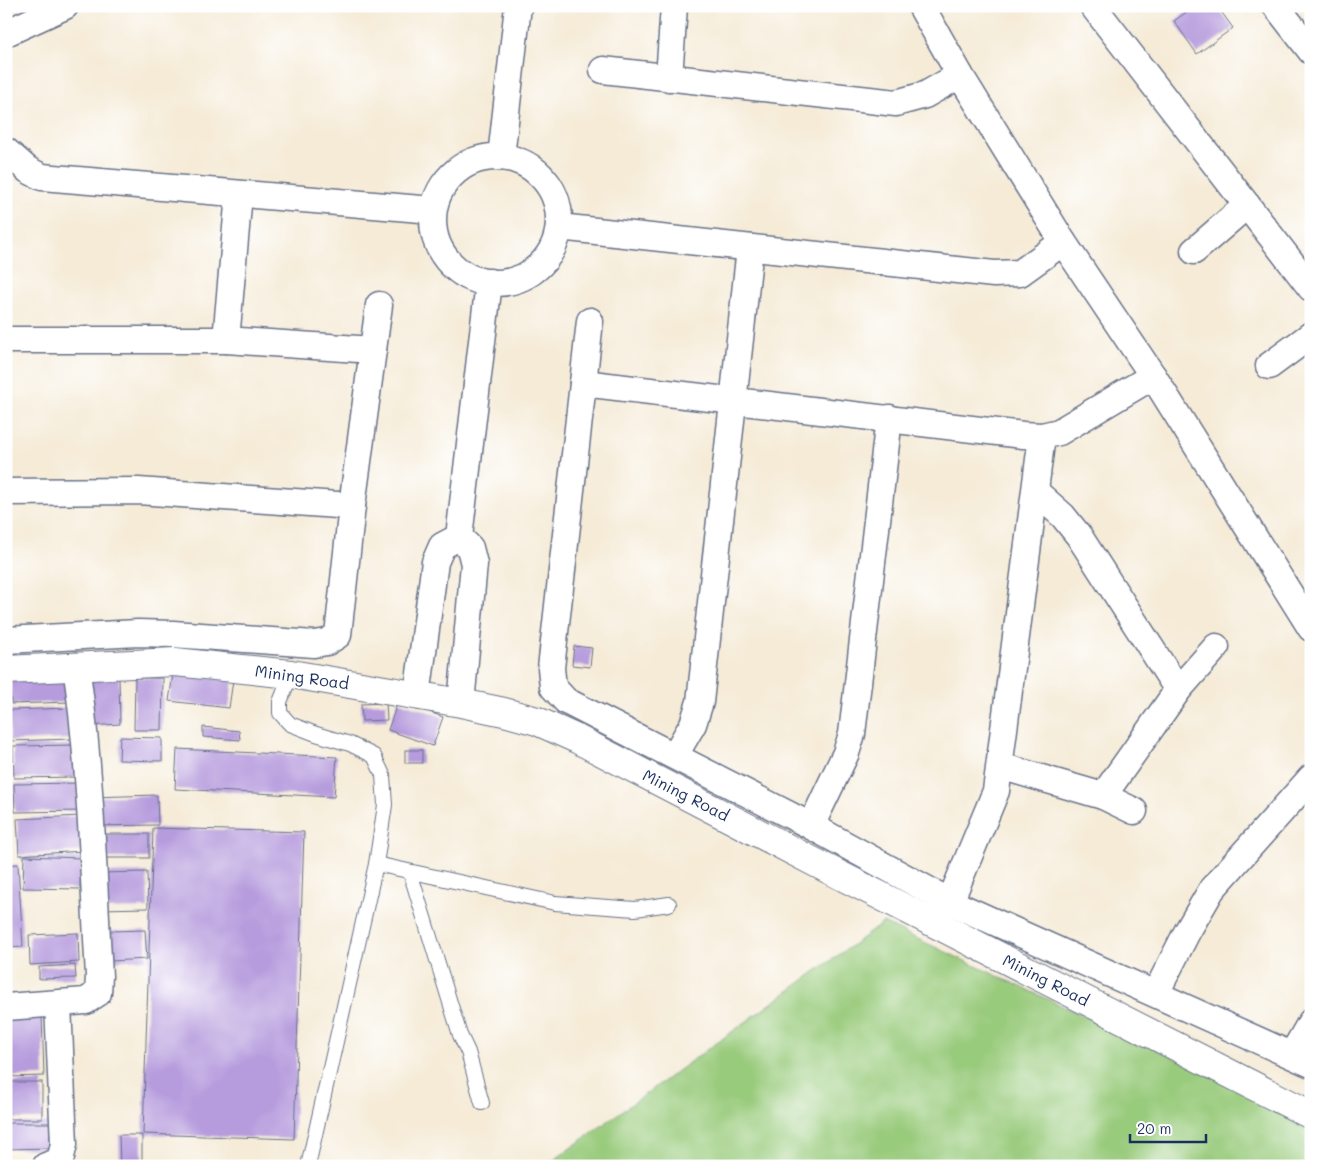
<svg xmlns="http://www.w3.org/2000/svg" width="1317" height="1172" font-family="Mali,sans-serif">
  <style>
    .green { fill: #99cb7b; stroke: #5a7d6c }
    .building { fill: #b69bdd }
    .lines { fill: none; stroke-linecap: round; stroke-linejoin: round }
    .lane-casing { stroke: #677188; stroke-width: 16 }
    .street-casing { stroke: #677188; stroke-width: 29 }
    .secondary-casing { stroke: #677188; stroke-width: 30 }
    .lane { stroke: #fff; stroke-width: 14 }
    .street { stroke: #fff; stroke-width: 26 }
    .secondary { stroke: #fff; stroke-width: 28 }
    .labels { text-anchor: middle; stroke-width: 4; stroke-linejoin: round; paint-order: stroke }
    .street-label { font-size: 16px; fill: #1b2f5e; stroke: #fff }
  </style>
  <rect width="100%" height="100%" fill="#fff"/>
  <filter id="ink" filterUnits="userSpaceOnUse"><feTurbulence type="fractalNoise" baseFrequency=".02" numOctaves="2"/><feDisplacementMap in="SourceGraphic" scale="10" xChannelSelector="R" yChannelSelector="G"/><feConvolveMatrix kernelMatrix="1 2 1 2 8 2 1 2 1" color-interpolation-filters="sRGB"/></filter>
  <filter id="wash" filterUnits="userSpaceOnUse"><feTurbulence type="fractalNoise" baseFrequency=".0096" numOctaves="4" result="noise"/><feDisplacementMap in="SourceGraphic" scale="20" xChannelSelector="R" yChannelSelector="G"/><feGaussianBlur stdDeviation="1.12" result="paint"/><feColorMatrix in="noise" values="0 0 0 0 0 0 0 0 0 0 0 0 0 0 0 0 0 1.4 0 .05"/><feComposite in="paint" operator="in"/></filter>
  <g filter="url(#wash)">
    <rect width="100%" height="100%" fill="#f5ebd7"/>
    <path class="green" d="M 883,923 L 1311,1121 L 1311,1166 L 533,1166 L 554,1160 Z"/>
    <g id="blocks">
      <g class="building">
        <path d="M 1195,6 L 1217,6 L 1233,28 L 1197,54 L 1174,21 Z"/>
        <path d="M 574,646 L 592,648 L 590,667 L 572,665 Z"/>
        <path d="M 173,674 L 233,680 L 229,708 L 169,701 Z"/>
        <path d="M 119,677 L 120,724 L 89,726 L 87,678 Z"/>
        <path d="M 135,678 L 163,678 L 162,730 L 134,730 Z"/>
        <path d="M 70,679 L 70,702 L 11,704 L 10,680 Z"/>
        <path d="M 398,701 L 443,717 L 433,746 L 388,730 Z"/>
        <path d="M 386,703 L 387,720 L 362,721 L 361,704 Z"/>
        <path d="M 71,708 L 72,739 L 10,741 L 9,710 Z"/>
        <path d="M 203,727 L 239,731 L 240,740 L 203,737 Z"/>
        <path d="M 120,737 L 162,738 L 162,761 L 119,760 Z"/>
        <path d="M 77,745 L 78,777 L 14,778 L 13,746 Z"/>
        <path d="M 177,749 L 337,757 L 334,797 L 175,789 Z"/>
        <rect x="405" y="750" width="17" height="13"/>
        <path d="M 82,783 L 82,811 L 15,812 L 14,784 Z"/>
        <path d="M 157,795 L 158,825 L 91,826 L 91,797 Z"/>
        <path d="M 81,816 L 84,851 L 19,855 L 17,819 Z"/>
        <path d="M 153,828 L 304,832 L 294,1139 L 143,1134 Z"/>
        <rect x="103" y="834" width="46" height="24"/>
        <path d="M 24,856 L 81,858 L 80,889 L 23,888 Z"/>
        <path d="M 18,864 L 23,947 L 6,948 L 6,865 Z"/>
        <path d="M 147,872 L 148,908 L 99,909 L 98,873 Z"/>
        <path d="M 145,930 L 147,959 L 110,961 L 109,931 Z"/>
        <path d="M 78,933 L 79,962 L 30,965 L 29,935 Z"/>
        <path d="M 75,965 L 76,978 L 39,979 L 39,967 Z"/>
        <path d="M 6,1015 L 42,1015 L 44,1076 L 6,1077 Z"/>
        <rect x="6" y="1082" width="36" height="37"/>
        <path d="M 6,1123 L 50,1123 L 50,1148 L 6,1149 Z"/>
        <path d="M 119,1135 L 142,1135 L 142,1165 L 120,1166 Z"/>
      </g>
    </g>
  </g>
  <g filter="url(#ink)">
    <use href="#blocks" fill-opacity="0" stroke="#677188" stroke-width="1"/>
    <g class="lines">
      <defs>
        <g id="lane">
          <path d="M 291,674 L 280,702 L 280,713 L 290,724 L 316,734 L 350,744 L 374,756 L 383,775 L 385,805 L 376,864 L 308,1166"/>
          <path d="M 376,864 L 555,903 L 635,909 L 669,904"/>
          <path d="M 410,872 L 460,1035 L 468,1052 L 482,1103"/>
        </g>
        <g id="street">
          <path d="M 921,6 L 960,75 L 1063,242 L 1153,376 L 1311,628"/>
          <path d="M 1093,6 L 1311,288"/>
          <path d="M 1276,6 L 1311,51"/>
          <path d="M 6,33 L 65,6"/>
          <path d="M 603,70 L 896,103 L 925,95 L 960,75"/>
          <path d="M 669,78 L 674,6"/>
          <path d="M 6,151 L 28,170 L 42,177 L 433,210"/>
          <path d="M 501,157 L 518,6"/>
          <circle cx="496" cy="220" r="63"/>
          <path d="M 559,227 L 994,274 L 1020,273 L 1063,242"/>
          <path d="M 1194,251 L 1247,205"/>
          <path d="M 590,321 L 551,668 L 553,687 L 566,701 L 811,826 L 950,902 L 1311,1064"/>
          <path d="M 6,340 L 226,340 L 373,350"/>
          <path d="M 226,340 L 239,194"/>
          <path d="M 1269,366 L 1311,335"/>
          <path d="M 583,383 L 1023,435 L 1042,436 L 1059,432 L 1153,376"/>
          <path d="M 6,492 L 138,491 L 352,506"/>
          <path d="M 1036,492 L 1063,516 L 1079,536 L 1178,690"/>
          <path d="M 6,640 L 138,633 L 173,634 L 314,644 L 327,642 L 338,635 L 352,506 L 379,305"/>
          <path d="M 417,696 L 435,562 L 442,546 L 459,537"/>
          <path d="M 461,703 L 474,564 L 470,548 L 459,537 L 489,282"/>
          <path d="M 675,755 L 693,724 L 700,702 L 750,248"/>
          <path d="M 1000,766 L 1103,796 L 1134,811"/>
          <path d="M 1103,796 L 1178,690 L 1216,647"/>
          <path d="M 811,826 L 846,753 L 852,734 L 889,418"/>
          <path d="M 950,902 L 996,791 L 1042,436"/>
          <path d="M 1156,993 L 1187,932 L 1212,889 L 1311,778"/>
          <path d="M 6,1007 L 86,1001 L 98,993 L 99,976 C 93,872 91,768 76,666"/>
          <path d="M 1292,1055 L 1311,1022"/>
          <path d="M 46,1166 L 60,1161 L 64,1144 L 58,1004"/>
        </g>
        <path id="secondary" d="M 6,670 L 175,662 L 291,674 L 461,703 L 504,712 L 537,721 L 577,739 L 818,864 L 1311,1115"/>
      </defs>
      <use href="#lane" class="lane-casing"/>
      <use href="#street" class="street-casing"/>
      <use href="#secondary" class="secondary-casing"/>
      <use href="#lane" class="lane"/>
      <use href="#street" class="street"/>
      <use href="#secondary" class="secondary"/>
    </g>
  </g>
  <g class="labels">
    <g class="street-label">
      <text transform="translate(302 677) rotate(8)" y="6">Mining Road</text>
      <text transform="translate(686 795) rotate(27)" y="6">Mining Road</text>
      <text transform="translate(1046 980) rotate(27)" y="6">Mining Road</text>
    </g>
  </g>
  <rect width="1317" height="1172" fill="none" stroke="#fff" stroke-width="25"/>
  <path d="M1130 1134v8h76v-8" fill="none" stroke="#1b2f5e" stroke-width="2.5"/>
  <text x="1137" y="1134" font-size="15" fill="#1b2f5e" stroke="#ffffff" stroke-width="4" paint-order="stroke">20 m</text>
</svg>
